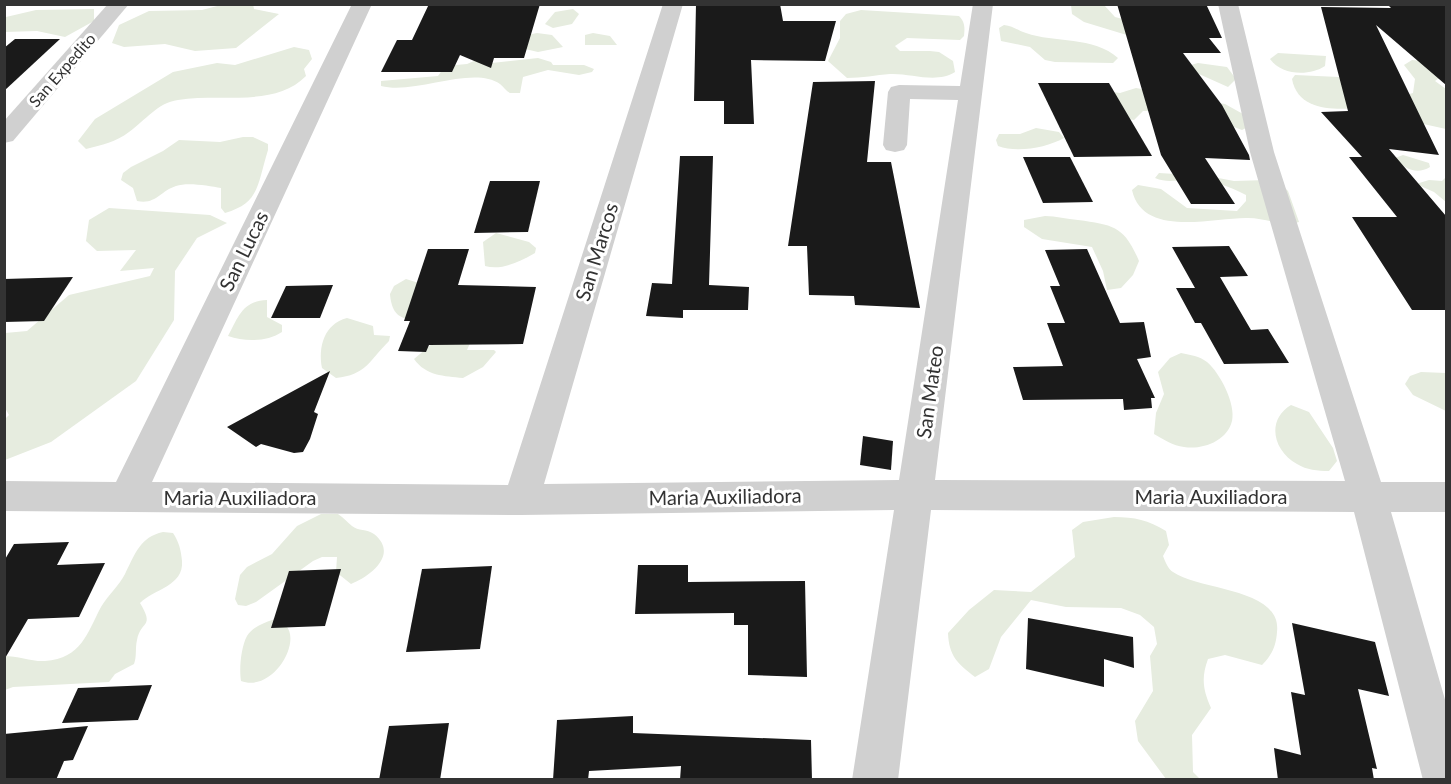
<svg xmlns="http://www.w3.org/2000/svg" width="1451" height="784" font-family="Lato,sans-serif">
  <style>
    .green { fill: #e6ecdf }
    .building { fill: #1a1a1a }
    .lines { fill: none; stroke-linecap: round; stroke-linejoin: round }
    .minor { fill: #d0d0d0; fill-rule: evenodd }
    .labels { text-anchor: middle; stroke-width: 6; stroke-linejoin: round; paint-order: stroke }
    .far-street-label { font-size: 16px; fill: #333; stroke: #fff }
    .street-label { font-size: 20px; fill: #333; stroke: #fff }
  </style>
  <rect width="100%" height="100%" fill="#fff"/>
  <g class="green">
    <path d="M 253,4 L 254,9 L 279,14 L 236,48 L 195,51 L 165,44 L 124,47 L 112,43 L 119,25 L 149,11 L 202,10 L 221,5 Z"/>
    <path d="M 1071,5 L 1104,5 L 1115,17 L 1151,26 L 1130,36 L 1084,22 L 1072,14 Z"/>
    <path d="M 94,9 L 94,21 L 65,37 L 37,31 L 5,32 L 6,17 L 36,10 Z"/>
    <path d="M 573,9 L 579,14 L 572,24 L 553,28 L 545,24 L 555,12 Z"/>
    <path d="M 861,10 L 959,16 C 965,22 965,28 964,36 L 960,40 L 907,38 L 895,46 L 900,51 L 930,51 L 939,52 L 953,61 L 955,72 C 936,84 911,73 890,74 C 876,75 862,78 847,78 L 828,61 L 840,38 L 840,21 L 846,14 Z"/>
    <path d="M 1004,25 C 1013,26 1017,30 1026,33 C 1054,43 1094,36 1118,58 L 1113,63 L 1055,62 L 1045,60 L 1030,47 L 1001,41 L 999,28 Z"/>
    <path d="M 537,33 L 552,35 L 563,47 L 538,52 L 525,49 L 527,35 Z"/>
    <path d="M 593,33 L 610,36 L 617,45 L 585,45 L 585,35 Z"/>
    <path d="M 294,47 L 309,50 L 312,59 L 304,69 L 306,76 C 275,108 219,93 178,100 C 157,103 146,120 129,132 C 116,142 102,145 86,149 L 78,141 L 95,119 L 173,72 L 217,63 L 235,65 Z"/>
    <path d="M 1278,53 L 1326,56 L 1325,66 C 1310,76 1282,76 1270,59 Z"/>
    <path d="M 538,58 L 551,62 L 553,65 L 584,65 L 594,69 L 592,72 L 579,75 L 548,70 L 523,77 L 520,93 L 510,93 C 506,91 504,87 500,84 C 472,65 416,95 381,86 L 381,81 L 438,76 L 445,66 L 467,64 L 474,61 L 492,63 Z"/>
    <path d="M 1412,60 L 1423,61 L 1443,75 L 1435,81 L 1446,89 L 1446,129 L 1419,123 L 1391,99 L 1413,93 L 1415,79 L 1404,65 Z"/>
    <path d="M 1198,63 L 1227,67 L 1236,79 L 1228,87 L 1190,70 L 1191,65 Z"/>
    <path d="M 1295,75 L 1339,77 L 1359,108 C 1334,110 1298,111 1292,79 Z"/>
    <path d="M 1136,88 L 1225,104 L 1243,114 L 1248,127 L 1242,130 L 1213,119 L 1153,111 L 1143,111 L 1134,120 L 1123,118 L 1099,90 L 1120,93 Z"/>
    <path d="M 1036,128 L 1059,132 L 1064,138 C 1046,148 1017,153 998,146 L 996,140 L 999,134 L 1020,134 Z"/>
    <path d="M 243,137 L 253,137 L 268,144 L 268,150 C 257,185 260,203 225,213 L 221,208 L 221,188 C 209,186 188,182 176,186 C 160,191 156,205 137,201 L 133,188 L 121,180 L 123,173 L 131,167 L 163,151 L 179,140 L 220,142 Z"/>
    <path d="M 1403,155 L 1429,163 L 1430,167 C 1417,175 1404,169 1395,158 Z"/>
    <path d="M 1159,173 L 1208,176 L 1234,181 L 1267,180 L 1281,184 L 1288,191 L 1299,222 C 1281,227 1266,218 1248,218 C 1215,217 1143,239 1132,190 L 1138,185 L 1161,189 L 1187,208 L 1237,211 L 1246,201 L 1246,195 C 1227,185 1209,179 1187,180 C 1175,180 1167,183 1155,178 Z"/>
    <path d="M 1446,177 L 1446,202 L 1434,192 L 1416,184 L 1429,180 L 1442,181 Z"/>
    <path d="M 109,208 L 210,215 L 227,223 L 197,238 L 175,271 L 174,320 L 136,381 L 51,442 L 5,460 L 5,419 L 9,415 L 5,408 L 5,333 L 27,331 L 69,295 L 150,276 L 154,268 L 120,271 L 136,250 L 97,251 L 86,241 L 89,220 Z"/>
    <path d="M 1045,216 C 1056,216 1067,219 1078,220 C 1114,225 1124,226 1139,261 L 1133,275 L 1121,288 L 1107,290 L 1103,271 L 1092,247 L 1042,239 L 1024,227 L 1024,220 Z"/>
    <path d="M 496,233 L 529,242 L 536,248 L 535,253 C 521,261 502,271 485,266 L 483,242 Z"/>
    <path d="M 406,279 L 422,284 L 408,319 C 395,317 391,307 390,294 L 394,286 Z"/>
    <path d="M 267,300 L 267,317 L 282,325 L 282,332 C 267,342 245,342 228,336 C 238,318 242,301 267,300 Z"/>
    <path d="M 347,318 L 373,326 L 374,335 L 390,336 L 389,341 C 369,361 366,375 336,378 L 322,368 C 318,347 324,324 347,318 Z"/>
    <path d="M 445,333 L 471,341 L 467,350 L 494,350 L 496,352 L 483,367 L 463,378 C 444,376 426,376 414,359 Z"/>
    <path d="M 1181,353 C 1191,355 1199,356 1207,362 C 1220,373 1236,404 1232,421 C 1227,441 1203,450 1184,447 C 1173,446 1163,439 1154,434 L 1156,413 L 1164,394 L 1158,372 L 1170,358 Z"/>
    <path d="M 1421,372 L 1446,373 L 1446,411 L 1413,395 L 1405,384 L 1410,376 Z"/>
    <path d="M 1291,405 L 1309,412 L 1333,448 L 1337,461 L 1329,471 C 1317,471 1307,470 1297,464 C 1273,451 1266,420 1291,405 Z"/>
    <path d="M 321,514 L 338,514 C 344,518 347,522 352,526 C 358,531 367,529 374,534 C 399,554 371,576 351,584 L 336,572 L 337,557 L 322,557 L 313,561 L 256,602 L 246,606 L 238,605 L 235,599 L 240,575 L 247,567 L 272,554 L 297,526 Z"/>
    <path d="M 1114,517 C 1135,517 1148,520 1166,531 L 1169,545 L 1163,556 C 1165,561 1168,569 1173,572 C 1201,591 1282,588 1277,632 C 1276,646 1272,655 1262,665 L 1225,655 L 1208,659 C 1201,678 1203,690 1211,708 L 1192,735 L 1193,772 L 1200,779 L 1166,779 L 1138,741 L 1135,721 L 1153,691 L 1150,656 L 1157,644 L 1154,627 L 1140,615 L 1121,608 L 1066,607 L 1031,600 L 1001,637 L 989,669 L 975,677 C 957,663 949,656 948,633 L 969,610 L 994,590 L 1031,592 L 1075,557 L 1072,530 L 1083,522 Z"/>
    <path d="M 163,532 L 173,533 C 179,542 181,550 182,561 C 184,586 154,589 140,603 C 155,628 141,620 137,640 C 135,649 137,656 134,664 L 115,674 L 109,682 L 13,687 L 5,690 L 4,656 C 18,656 33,662 45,661 C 82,658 87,633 101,607 C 108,595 119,586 125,574 C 135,554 140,537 163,532 Z"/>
    <path d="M 272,620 C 313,622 278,695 241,681 C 239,669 241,647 247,636 C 252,627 264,623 272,620 Z"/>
  </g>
  <g class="building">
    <path d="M 429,4 L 540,4 L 524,58 L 494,58 L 491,68 L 460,55 L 452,72 L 381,72 L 397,40 L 412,40 Z"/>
    <path d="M 696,4 L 780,4 L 783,21 L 836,21 L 825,61 L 751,60 L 754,124 L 724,124 L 724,101 L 694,101 Z"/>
    <path d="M 1117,4 L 1206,4 L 1222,38 L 1209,38 L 1221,53 L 1183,53 L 1222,105 L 1249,155 L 1250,160 L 1205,158 L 1235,204 L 1191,204 L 1161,155 Z"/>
    <path d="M 1387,4 L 1446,4 L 1446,85 L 1376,25 L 1439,155 L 1389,149 L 1446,216 L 1446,310 L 1412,310 L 1352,217 L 1397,217 L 1349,157 L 1362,157 L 1321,112 L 1348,111 L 1321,7 L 1391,8 Z"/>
    <path d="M 15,39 L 60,39 L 4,91 L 4,48 Z"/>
    <path d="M 875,81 L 867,162 L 891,162 L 920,308 L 855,305 L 854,296 L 809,295 L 807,246 L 788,246 L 813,82 Z"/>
    <path d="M 1038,83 L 1109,83 L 1152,156 L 1074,157 Z"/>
    <path d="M 680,156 L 713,156 L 709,285 L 749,287 L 748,310 L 683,310 L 683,318 L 646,316 L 652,283 L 672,284 Z"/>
    <path d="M 1023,157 L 1070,157 L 1093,202 L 1043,203 Z"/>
    <path d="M 490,181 L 540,181 L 528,232 L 474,233 Z"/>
    <path d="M 1229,246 L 1248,276 L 1220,277 L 1251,330 L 1268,329 L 1289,363 L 1224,364 L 1201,323 L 1195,323 L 1176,288 L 1195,288 L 1172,247 Z"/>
    <path d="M 428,249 L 469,249 L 458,285 L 536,287 L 523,344 L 429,345 L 426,352 L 398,351 L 410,321 L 404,321 Z"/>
    <path d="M 1087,249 L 1120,323 L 1144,322 L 1151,357 L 1137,359 L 1155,398 L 1151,398 L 1152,408 L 1124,410 L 1123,399 L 1023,400 L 1013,367 L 1063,366 L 1047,323 L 1065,323 L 1050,286 L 1060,286 L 1045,250 Z"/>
    <path d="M 73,277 L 44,321 L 4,322 L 4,279 Z"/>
    <path d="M 333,285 L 320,318 L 271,318 L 286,286 Z"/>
    <path d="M 330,371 L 314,412 L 318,414 L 310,439 L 303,452 L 294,453 L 261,444 L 256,447 L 227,427 Z"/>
    <path d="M 863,436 L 893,441 L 891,470 L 860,465 Z"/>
    <path d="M 69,542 L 57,565 L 105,563 L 79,617 L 28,619 L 4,660 L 4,561 L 14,544 Z"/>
    <path d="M 638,565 L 688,565 L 688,582 L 805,581 L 807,677 L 748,675 L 748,625 L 734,625 L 734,613 L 635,614 Z"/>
    <path d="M 492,566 L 480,649 L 406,652 L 422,569 Z"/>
    <path d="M 341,569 L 325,626 L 271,628 L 289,571 Z"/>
    <path d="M 1028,618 L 1133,637 L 1134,668 L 1104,659 L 1104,687 L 1026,669 Z"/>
    <path d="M 1292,623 L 1375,642 L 1389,696 L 1358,689 L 1377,769 L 1372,768 L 1374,780 L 1278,780 L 1274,748 L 1301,755 L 1291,692 L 1305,695 Z"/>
    <path d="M 152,685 L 138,720 L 62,723 L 78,688 Z"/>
    <path d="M 633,716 L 633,733 L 811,740 L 812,780 L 680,780 L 681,766 L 589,771 L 588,780 L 553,780 L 557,720 Z"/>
    <path d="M 449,723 L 440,780 L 379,780 L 389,726 Z"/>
    <path d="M 88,726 L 73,760 L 64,761 L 56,780 L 4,780 L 4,734 Z"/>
  </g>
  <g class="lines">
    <g class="minor">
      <path d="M 108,4 L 129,4 L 13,141 L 4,143 L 4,121 Z"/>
      <path d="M 352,4 L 372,4 L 152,482 L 508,485 L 663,4 L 683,4 L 544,484 L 899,480 L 958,100 L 910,99 L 907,145 L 904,150 L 895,152 L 886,150 L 883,145 L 888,92 L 891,87 L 899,85 L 960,86 L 973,4 L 993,4 L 935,480 L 1345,481 L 1250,152 L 1218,4 L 1238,4 L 1274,152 L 1381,482 L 1446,482 L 1446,512 L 1391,512 L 1446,703 L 1446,780 L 1423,780 L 1354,512 L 931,510 L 898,780 L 852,780 L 894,510 L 521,515 L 4,511 L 4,481 L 116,482 Z"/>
    </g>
  </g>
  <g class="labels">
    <g class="far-street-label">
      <text transform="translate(62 70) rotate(-49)" y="6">San Expedito</text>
    </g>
    <g class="street-label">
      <text transform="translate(244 251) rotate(-64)" y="7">San Lucas</text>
      <text transform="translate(597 252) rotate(-73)" y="7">San Marcos</text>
      <text transform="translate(930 392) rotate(-82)" y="7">San Mateo</text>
      <text transform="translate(725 497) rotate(-1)" y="7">Maria Auxiliadora</text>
      <text x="1211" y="504">Maria Auxiliadora</text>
      <text x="240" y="505">Maria Auxiliadora</text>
    </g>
  </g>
  <rect width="1451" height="784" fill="none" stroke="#333333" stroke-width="12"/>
</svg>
